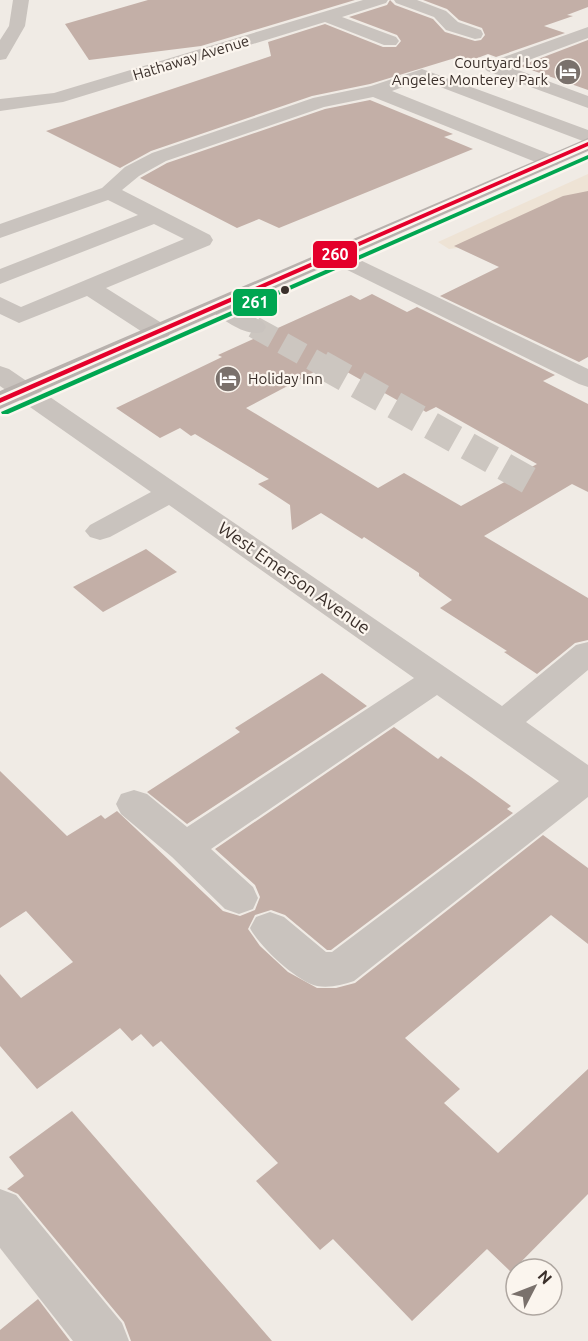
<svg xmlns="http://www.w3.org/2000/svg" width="588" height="1341" font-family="Ubuntu,sans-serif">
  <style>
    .plaza { fill: #eee3d5 }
    .building { fill: #c3afa7; fill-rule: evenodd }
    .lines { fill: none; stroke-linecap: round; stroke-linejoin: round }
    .minor-tunnel-far1 { stroke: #ccc6c0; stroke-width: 22; stroke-dasharray: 22 11; stroke-linecap: butt }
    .minor-tunnel { stroke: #ccc6c0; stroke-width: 28; stroke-dasharray: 28 14; stroke-linecap: butt }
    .minor { fill: #c9c3be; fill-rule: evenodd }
    .major { fill: #b8b1ad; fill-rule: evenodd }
    .bus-1-casing { stroke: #fbf5ee; stroke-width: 5 }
    .bus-2-casing { stroke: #fbf5ee; stroke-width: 5 }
    .bus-1 { fill: #e4002b; fill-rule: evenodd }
    .bus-2 { fill: #00a651; fill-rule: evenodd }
    .bus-dot { fill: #3b302b; stroke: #fbf5ee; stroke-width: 2 }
    .labels { text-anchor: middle; stroke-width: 4.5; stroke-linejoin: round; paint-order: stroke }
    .far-street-label { font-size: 15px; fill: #3b302b; stroke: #fbf5ee }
    .far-poi-label { font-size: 15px; fill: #3b302b; stroke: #fbf5ee; text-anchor: end }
    .street-label { font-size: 18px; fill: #3b302b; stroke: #fbf5ee }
    .line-badge { stroke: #fbf5ee; stroke-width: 2 }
    .badge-label { font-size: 16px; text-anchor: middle; font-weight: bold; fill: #fff }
  </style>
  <rect width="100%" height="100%" fill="#f0ebe5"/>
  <path class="plaza" d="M 588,174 L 588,195 L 562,203 L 554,200 L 550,202 L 554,204 L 457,248 L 449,249 L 438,242 Z"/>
  <g class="building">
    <path d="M 148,0 L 355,0 L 201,46 L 89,60 L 65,24 Z"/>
    <path d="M 390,0 L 395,5 L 433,19 L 445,32 L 475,41 L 481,40 L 485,35 L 482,28 L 459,20 L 447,9 L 423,0 L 588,0 L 588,7 L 567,15 L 573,16 L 544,26 L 565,33 L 496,57 L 488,54 L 467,62 L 455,58 L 370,84 L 312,96 L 151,151 L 120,168 L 46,131 L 271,56 L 268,42 L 325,24 L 383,47 L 396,47 L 401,41 L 397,35 L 349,17 L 387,5 Z"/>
    <path d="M 588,40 L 588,90 L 520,66 Z"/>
    <path d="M 370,100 L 453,134 L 444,137 L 473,149 L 279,228 L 259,219 L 237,228 L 140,178 L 167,163 L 325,109 Z"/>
    <path d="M 588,191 L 588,357 L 579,362 L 440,296 L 499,267 L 454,246 L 563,196 Z"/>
    <path d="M 372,294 L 407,312 L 417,307 L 555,375 L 543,381 L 588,404 L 588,492 L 572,484 L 484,536 L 588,598 L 588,640 L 575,643 L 537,674 L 504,652 L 507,651 L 440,608 L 452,600 L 419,576 L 419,573 L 364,537 L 362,539 L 321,513 L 292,530 L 290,505 L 258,484 L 269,479 L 195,434 L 191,436 L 180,428 L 160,438 L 116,408 L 222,357 L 218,355 L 351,295 L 360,300 ZM 331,363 L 413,409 L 418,407 L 426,412 L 436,407 L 537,464 L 461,506 L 404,473 L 378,488 L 246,408 Z"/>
    <path d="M 146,549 L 177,572 L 103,612 L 73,587 Z"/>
    <path d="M 322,673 L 367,706 L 187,824 L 147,792 L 240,732 L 235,728 Z"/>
    <path d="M 394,727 L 438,759 L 441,756 L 471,777 L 511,806 L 507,809 L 513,813 L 331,950 L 327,950 L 285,915 L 271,910 L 255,915 L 248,929 L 260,946 L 288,972 L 317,988 L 336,988 L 355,983 L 543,835 L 588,868 L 588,944 L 551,915 L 405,1038 L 460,1089 L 444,1103 L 498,1153 L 588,1069 L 588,1194 L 511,1272 L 487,1249 L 412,1321 L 333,1239 L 320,1250 L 256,1181 L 278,1163 L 161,1041 L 153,1047 L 141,1034 L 132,1041 L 120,1028 L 37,1089 L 0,1046 L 0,974 L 21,998 L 73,962 L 26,911 L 0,928 L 0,771 L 67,836 L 101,815 L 105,819 L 117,811 L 223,911 L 240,916 L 255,910 L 260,897 L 255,885 L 215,849 Z"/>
    <path d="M 72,1111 L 272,1341 L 131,1341 L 124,1322 L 18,1194 L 7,1189 L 24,1176 L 9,1157 Z"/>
    <path d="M 38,1299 L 70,1341 L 0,1341 L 0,1330 Z"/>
  </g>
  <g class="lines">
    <path class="minor-tunnel-far1" d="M 254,327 L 324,366"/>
    <path class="minor-tunnel" d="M 321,364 L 532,482"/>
    <g class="minor">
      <path d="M 13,0 L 29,0 L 25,26 L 6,59 L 0,60 L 0,40 L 9,26 Z"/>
      <path d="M 363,0 L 388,0 L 386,3 L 342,17 L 396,37 L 399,41 L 396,45 L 384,45 L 325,22 L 63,102 L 0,111 L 0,99 L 54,93 Z"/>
      <path d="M 394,0 L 417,0 L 446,11 L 458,22 L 481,30 L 483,34 L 481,38 L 475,39 L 446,30 L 434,17 L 396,3 Z"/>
      <path d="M 588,27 L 588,38 L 510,67 L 588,96 L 588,108 L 487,71 L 484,67 L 487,63 Z"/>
      <path d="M 422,69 L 588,130 L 588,143 L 422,80 L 392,91 L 557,157 L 560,161 L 557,165 L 543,165 L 373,97 L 324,107 L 166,161 L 139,176 L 122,190 L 210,235 L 213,240 L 210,245 L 106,288 L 168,327 L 171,332 L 168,337 L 159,339 L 150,337 L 87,296 L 19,323 L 0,314 L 0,297 L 21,307 L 184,239 L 154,224 L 0,284 L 0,269 L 138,215 L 108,200 L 0,238 L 0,224 L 102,188 L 125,167 L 152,153 L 313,98 L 371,86 Z"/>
      <path d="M 335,248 L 588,369 L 588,387 L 579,384 L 327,260 L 324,255 L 327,250 Z"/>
      <path d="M 218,299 L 226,301 L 263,322 L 266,327 L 263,332 C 244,337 226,320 210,311 L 206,306 L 210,301 Z"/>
      <path d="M 0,366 L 9,369 L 502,706 L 576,645 L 588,642 L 588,670 L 526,722 L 588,765 L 588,797 L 354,981 C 342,985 330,988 317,986 C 297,982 259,946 250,928 L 256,917 L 270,912 L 284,917 L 326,952 L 332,952 L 559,781 L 437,695 L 211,849 L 253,887 L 258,898 L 253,909 L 239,914 L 225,909 L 172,857 L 121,814 L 116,804 L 121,794 L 134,790 L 147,794 L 187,827 L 414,678 L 169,505 L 110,537 L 100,540 L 90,537 L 85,531 L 90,525 L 151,492 L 0,386 Z"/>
      <path d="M 0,1189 L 16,1195 L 122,1323 L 129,1341 L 73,1341 L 0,1248 Z"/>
    </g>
    <path class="major" d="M 588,138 L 588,151 L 0,409 L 0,391 Z"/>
    <defs>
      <path id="bus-1" d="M 588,142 L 588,146 L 0,403 L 0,398 Z"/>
      <path id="bus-2" d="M 588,155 L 588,159 L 8,414 L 2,414 L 1,412 Z"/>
    </defs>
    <use href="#bus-1" class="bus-1-casing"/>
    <use href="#bus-2" class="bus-2-casing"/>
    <use href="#bus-1" class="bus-1"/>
    <use href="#bus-2" class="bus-2"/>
  </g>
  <defs>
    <symbol id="hotel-disc" viewBox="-11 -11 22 22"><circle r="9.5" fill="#7a716c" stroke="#fbf5ee"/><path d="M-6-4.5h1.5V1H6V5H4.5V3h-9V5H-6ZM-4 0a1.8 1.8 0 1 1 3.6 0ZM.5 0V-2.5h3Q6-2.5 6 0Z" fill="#fff"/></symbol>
  </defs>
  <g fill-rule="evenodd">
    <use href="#hotel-disc" x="553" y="57" width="30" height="30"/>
    <use href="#hotel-disc" x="213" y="364" width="30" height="30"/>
  </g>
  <circle class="bus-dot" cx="285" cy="290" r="5"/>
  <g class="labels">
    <g class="far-street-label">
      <text transform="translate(191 58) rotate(-17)" y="5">Hathaway Avenue</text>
    </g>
    <g class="far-poi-label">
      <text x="548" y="68">Courtyard Los<tspan x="548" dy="17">Angeles Monterey Park</tspan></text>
      <text x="248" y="384" text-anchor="start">Holiday Inn</text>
    </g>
    <g class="street-label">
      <text transform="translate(294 578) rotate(35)" y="6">West Emerson Avenue</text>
    </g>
  </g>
  <g class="line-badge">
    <rect x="312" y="240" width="46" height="29" rx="6" fill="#e4002b"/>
    <rect x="232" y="288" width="46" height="29" rx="6" fill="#00a651"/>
  </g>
  <g class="badge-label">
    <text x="335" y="260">260</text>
    <text x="255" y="308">261</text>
  </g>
  <g transform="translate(534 1287) rotate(48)"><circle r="28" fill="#fbf5ee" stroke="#aea6a0" stroke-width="1.5"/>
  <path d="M0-4.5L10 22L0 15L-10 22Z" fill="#7a716c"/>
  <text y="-9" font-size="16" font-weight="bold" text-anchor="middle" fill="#3b302b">N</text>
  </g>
</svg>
